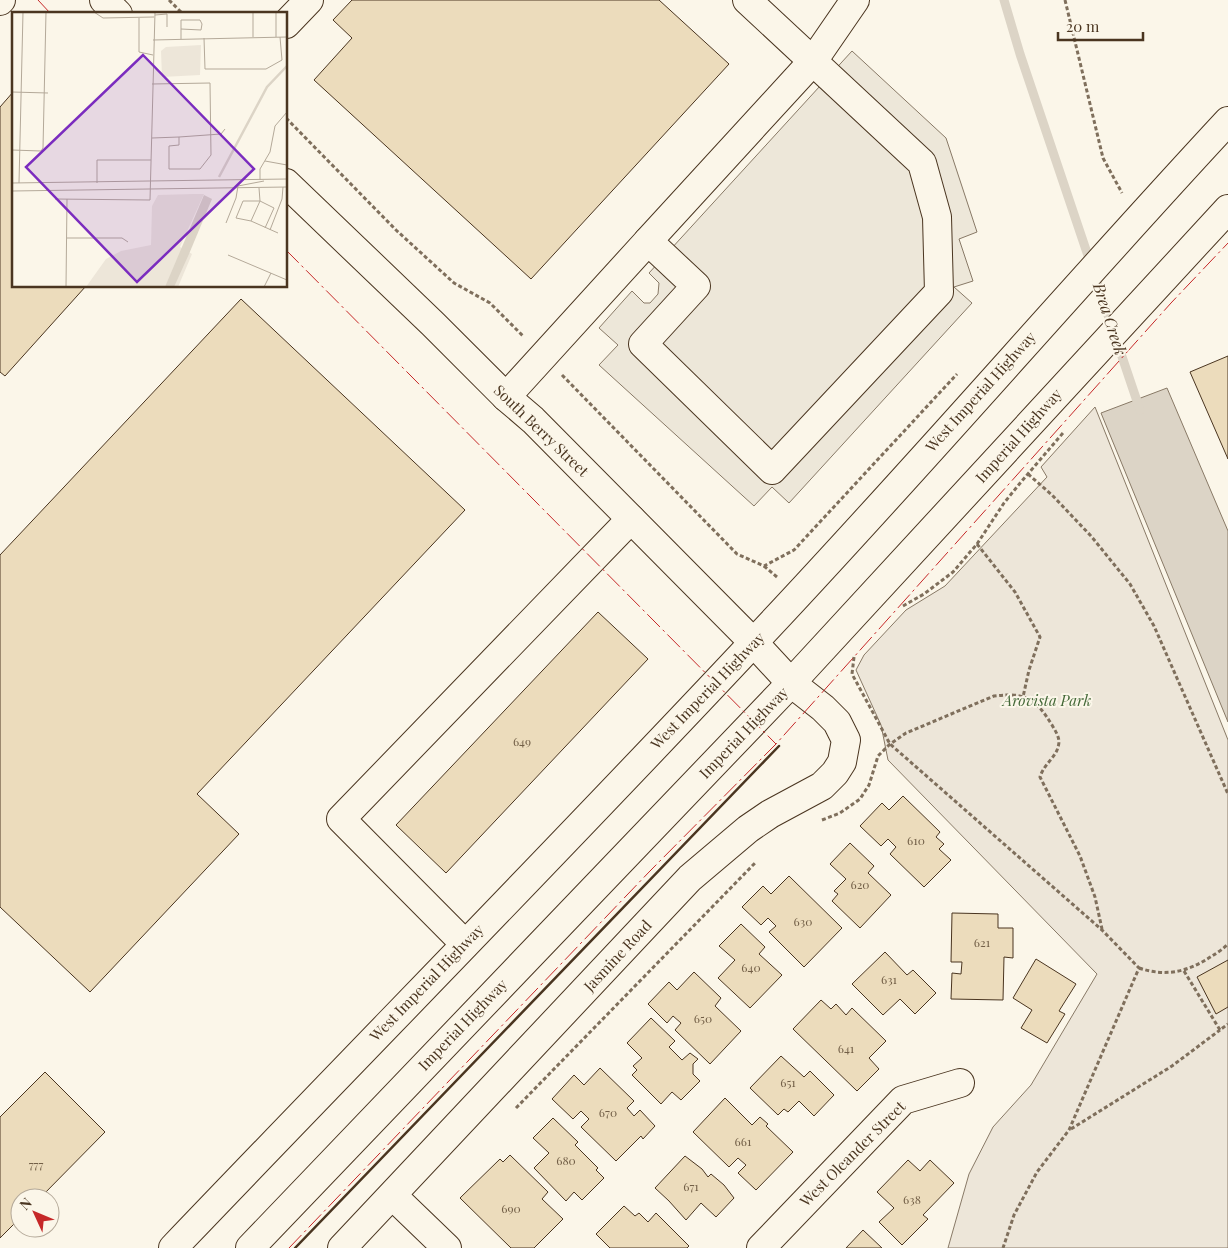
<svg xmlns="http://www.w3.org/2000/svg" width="1228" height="1248" font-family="'Playfair Display',serif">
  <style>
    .green { fill: #ede6d9; stroke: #887966 }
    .parking { fill: #ede7d9; stroke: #887966 }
    .water { fill: #dcd4c6; stroke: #887966 }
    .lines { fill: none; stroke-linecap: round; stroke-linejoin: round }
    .stream { stroke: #dcd4c6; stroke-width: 9 }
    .building { fill: #ecdcbc; stroke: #4a3520 }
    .minor-casing { stroke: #4a3520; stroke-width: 30 }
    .major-casing { stroke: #4a3520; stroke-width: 30 }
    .path { stroke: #7f6f5c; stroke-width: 3; stroke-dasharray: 4 2.5; stroke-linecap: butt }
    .minor { stroke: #fbf6e9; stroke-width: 28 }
    .major { stroke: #fbf6e9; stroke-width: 28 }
    .wall { stroke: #4a3520; stroke-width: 2.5 }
    .power { stroke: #c62828; stroke-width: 1; stroke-dasharray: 18 4 2.5 4; stroke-linecap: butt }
    .labels { text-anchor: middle; stroke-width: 4; stroke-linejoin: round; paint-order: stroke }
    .number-label { font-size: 12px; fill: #725f47 }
    .street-label { font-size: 15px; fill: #4a3520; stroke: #fbf6e9 }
    .park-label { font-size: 15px; font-style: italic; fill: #436837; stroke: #fbf6e9 }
    .water-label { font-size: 16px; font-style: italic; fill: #4a3520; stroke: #fbf6e9 }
    .inset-river { fill: none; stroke: #dcd4c6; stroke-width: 2.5 }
    .inset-road { fill: none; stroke: #b4a999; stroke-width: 1 }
    .view { fill: #7b2cbf; fill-opacity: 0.15; stroke: #7b2cbf; stroke-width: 2.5 }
    .inset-edge { fill: none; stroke: #4a3520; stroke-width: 2.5 }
  </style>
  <rect width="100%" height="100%" fill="#fbf6e9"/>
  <path class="green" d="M 1095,407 L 1228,740 L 1228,1248 L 948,1248 L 969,1174 L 993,1127 L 1031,1085 L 1097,974 L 888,760 L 881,725 L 856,670 L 864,655 L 906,610 L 945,586 L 1047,477 L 1041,467 Z"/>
  <path class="parking" d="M 852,51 L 946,138 L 977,232 L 959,239 L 973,281 L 954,287 L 972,303 L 789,503 L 772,487 L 754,506 L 599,365 L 618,345 L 599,328 L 632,291 L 644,303 L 650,303 L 658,294 L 659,283 L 649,273 Z"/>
  <path class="water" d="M 1167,388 L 1228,531 L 1228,722 L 1101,413 Z"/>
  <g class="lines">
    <path class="stream" d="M 1004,0 L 1020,54 L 1140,410"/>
  </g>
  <g class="building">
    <path d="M 352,0 L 659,0 L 729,64 L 531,279 L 314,80 L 352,38 L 333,20 Z"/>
    <path d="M 14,91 L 14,286 L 86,286 L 5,376 L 0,372 L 0,107 Z"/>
    <path d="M 241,299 L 465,510 L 197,794 L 239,834 L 90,992 L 0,907 L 0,555 Z"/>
    <path d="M 1228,356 L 1228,459 L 1190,372 Z"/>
    <path d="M 598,612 L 648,659 L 446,873 L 396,825 Z"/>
    <path d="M 903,796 L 940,832 L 936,837 L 944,844 L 939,849 L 951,860 L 924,887 L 890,854 L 896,847 L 888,839 L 881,846 L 860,826 L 882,803 L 889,810 Z"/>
    <path d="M 850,843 L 874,866 L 868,873 L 891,895 L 860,928 L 832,901 L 838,894 L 834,891 L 846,879 L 830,864 Z"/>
    <path d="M 789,876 L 842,928 L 804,967 L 769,932 L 776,926 L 768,918 L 761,925 L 742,907 L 763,886 L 771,894 Z"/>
    <path d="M 952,913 L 998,914 L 998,928 L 1013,928 L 1013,958 L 1004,957 L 1003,1000 L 951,999 L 952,973 L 961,974 L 962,962 L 951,962 Z"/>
    <path d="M 741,924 L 765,947 L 759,954 L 782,975 L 750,1008 L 718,978 L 735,960 L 719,946 Z"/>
    <path d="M 885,952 L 907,975 L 913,970 L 936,993 L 915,1014 L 900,999 L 883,1015 L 852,984 Z"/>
    <path d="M 1036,959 L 1076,984 L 1059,1011 L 1065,1014 L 1047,1043 L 1021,1028 L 1032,1010 L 1013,998 Z"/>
    <path d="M 1228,960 L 1228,1007 L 1216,1014 L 1197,977 Z"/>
    <path d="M 694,972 L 721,998 L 715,1006 L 741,1031 L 710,1064 L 675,1030 L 681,1023 L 673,1016 L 667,1023 L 648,1004 L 669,982 L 677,990 Z"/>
    <path d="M 821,1000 L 831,1009 L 836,1004 L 846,1015 L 852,1008 L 886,1041 L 869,1058 L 879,1069 L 857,1091 L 793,1029 Z"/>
    <path d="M 651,1018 L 675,1041 L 669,1047 L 682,1060 L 690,1053 L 698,1059 L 693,1064 L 693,1074 L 700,1081 L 681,1100 L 672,1092 L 661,1104 L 632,1075 L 637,1070 L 633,1066 L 642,1058 L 627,1043 Z"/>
    <path d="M 781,1056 L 804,1077 L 810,1071 L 834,1095 L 814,1116 L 799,1101 L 788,1112 L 784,1109 L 778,1115 L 750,1088 Z"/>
    <path d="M 600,1068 L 634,1101 L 627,1108 L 634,1116 L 640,1110 L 655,1126 L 643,1139 L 641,1136 L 616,1161 L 581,1127 L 589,1119 L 581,1111 L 573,1119 L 552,1099 L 574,1075 L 584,1085 Z"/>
    <path d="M 45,1072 L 105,1132 L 40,1198 L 20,1198 L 20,1218 L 0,1238 L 0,1117 Z"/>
    <path d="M 725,1098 L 752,1125 L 760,1117 L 768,1124 L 766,1126 L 793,1152 L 756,1190 L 738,1173 L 746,1165 L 738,1158 L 729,1167 L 693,1132 Z"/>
    <path d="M 553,1118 L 578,1142 L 575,1145 L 598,1168 L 596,1170 L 604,1178 L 582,1200 L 574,1192 L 566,1201 L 534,1168 L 549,1153 L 533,1138 Z"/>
    <path d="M 510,1155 L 548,1192 L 542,1199 L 563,1219 L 534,1248 L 511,1248 L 460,1198 L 500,1159 L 503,1162 Z"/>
    <path d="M 685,1156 L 702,1169 L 708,1177 L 711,1174 L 724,1185 L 734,1198 L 716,1217 L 701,1203 L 686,1220 L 669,1201 L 655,1188 Z"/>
    <path d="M 908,1160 L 920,1171 L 930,1160 L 954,1183 L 923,1215 L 928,1219 L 902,1245 L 879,1222 L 894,1208 L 877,1192 Z"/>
    <path d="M 624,1206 L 635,1216 L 639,1213 L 648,1222 L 656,1213 L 689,1246 L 687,1248 L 610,1248 L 596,1234 Z"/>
    <path d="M 863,1230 L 882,1248 L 846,1248 Z"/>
  </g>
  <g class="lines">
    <defs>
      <g id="minor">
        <path d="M 104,0 L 118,14"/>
        <path d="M 0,1 L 1,0"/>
        <path d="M 286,24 L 309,0"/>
        <path d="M 286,183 L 433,324 L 506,397 L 533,420 L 754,643 L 791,683 L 823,708 L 837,722 L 846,740 L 842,762 L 835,773 L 822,786 L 770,814 L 748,829 L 690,878 L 342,1248"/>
        <path d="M 648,241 L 813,61 L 855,0"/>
        <path d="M 506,397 L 648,241 L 696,286 L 643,344 L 772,470 L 939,292 L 937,217 L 922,163 L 747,0"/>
        <path d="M 465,944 L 341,819 L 631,519"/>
        <path d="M 393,1196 L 447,1248"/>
        <path d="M 761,1248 L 903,1100 L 960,1083"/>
      </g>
      <g id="major">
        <path d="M 173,1248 C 366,1046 562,847 753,643 C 915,472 1068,293 1228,121"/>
        <path d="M 250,1248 L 791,683 L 1228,209"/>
      </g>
    </defs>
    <use href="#minor" class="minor-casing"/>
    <use href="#major" class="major-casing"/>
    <g class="path">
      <path d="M 169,0 L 183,14"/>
      <path d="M 1065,0 L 1103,158 L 1122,193"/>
      <path d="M 286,118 L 396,230 L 454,283 L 490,303 L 524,337"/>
      <path d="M 562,375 L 737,554 L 764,566 L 794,550 L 957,374"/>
      <path d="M 1028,474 L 1052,495 L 1091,536 L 1130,584 L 1154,626 L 1228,794"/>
      <path d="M 977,544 L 1015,592 L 1040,637 L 1029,670 L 1023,697"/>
      <path d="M 764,566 L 777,577"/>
      <path d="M 903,606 L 924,594 L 953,572 L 977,544 L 1004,503 L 1021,482 L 1063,433"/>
      <path d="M 854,657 L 852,674 L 890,744 L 1102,930 L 1139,968 L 1069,1130 L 1037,1172 L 1014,1215 L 1003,1248"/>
      <path d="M 822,820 L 840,813 L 860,799 L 869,785 L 878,756 L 890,744 L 906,733 L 994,696 C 1026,692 1036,699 1052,725 C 1056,732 1061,739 1058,747 C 1056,757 1044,764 1040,777 L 1080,856 L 1095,897 L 1102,929"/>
      <path d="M 1139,968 C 1166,977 1188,972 1212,956 C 1217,953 1223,949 1228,944"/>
      <path d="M 1184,971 L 1220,1030 L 1228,1024"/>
      <path d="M 516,1108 L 756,862"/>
      <path d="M 1071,1129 L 1172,1066 L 1220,1030"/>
    </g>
    <use href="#minor" class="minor"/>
    <use href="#major" class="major"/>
    <path class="wall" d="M 295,1248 L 779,746"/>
    <g class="power">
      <path d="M 38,0 L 51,14"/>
      <path d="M 286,250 L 776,744"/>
      <path d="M 289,1248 L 650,871 L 776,744 L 1171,303 L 1228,243"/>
    </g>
  </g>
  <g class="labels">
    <g class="number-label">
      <text x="522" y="746">649</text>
      <text x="916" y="845">610</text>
      <text x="860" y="889">620</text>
      <text x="803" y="926">630</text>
      <text x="982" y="947">621</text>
      <text x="751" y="972">640</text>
      <text x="889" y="984">631</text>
      <text x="703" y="1023">650</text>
      <text x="846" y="1053">641</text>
      <text x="788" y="1087">651</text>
      <text x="608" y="1117">670</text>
      <text x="743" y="1146">661</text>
      <text x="566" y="1165">680</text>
      <text x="36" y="1169">777</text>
      <text x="691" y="1191">671</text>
      <text x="912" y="1204">638</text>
      <text x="511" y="1213">690</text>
    </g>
    <g class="street-label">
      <text transform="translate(981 392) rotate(-48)" y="5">West Imperial Highway</text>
      <text transform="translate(541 431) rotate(44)" y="5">South Berry Street</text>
      <text transform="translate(1019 436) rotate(-48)" y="5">Imperial Highway</text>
      <text transform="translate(708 691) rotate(-46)" y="5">West Imperial Highway</text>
      <text transform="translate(744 733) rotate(-46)" y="5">Imperial Highway</text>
      <text transform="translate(618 956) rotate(-47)" y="5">Jasmine Road</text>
      <text transform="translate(427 983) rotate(-46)" y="5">West Imperial Highway</text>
      <text transform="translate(463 1025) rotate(-46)" y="5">Imperial Highway</text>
      <text transform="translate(853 1154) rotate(-45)" y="5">West Oleander Street</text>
    </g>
    <g class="park-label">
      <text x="1047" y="706">Arovista Park</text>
    </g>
    <g class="water-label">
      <text transform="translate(1110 319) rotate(72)" y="6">Brea Creek</text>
    </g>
  </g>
  <g transform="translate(12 12)">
    <rect width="275" height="275" fill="#fbf6e9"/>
    <path d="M 189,33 L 188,63 L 150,65 L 149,39 L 154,35 ZM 181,182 L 192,182 L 168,235 L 180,242 L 166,275 L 74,275 L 94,247 L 109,239 L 139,233 L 140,194 L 146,183 Z" fill="#ede6d9"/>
    <path d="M 192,183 L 200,187 L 177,242 L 162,275 L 153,275 Z" fill="#dcd4c6"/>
    <path class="inset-river" d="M 207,165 L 255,75 L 275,54"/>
    <path class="inset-road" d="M 82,0 L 91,6 L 142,5M 241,0 L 241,25M 264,0 L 264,25M 143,3 L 155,2 L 155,15M 127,6 L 127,40 L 141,43M 192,26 L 193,57 L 254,57 L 270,48 L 268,25M 169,27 L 169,8 L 188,8 L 190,12 L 189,18 L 169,17M 141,28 L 275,25M 0,80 L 36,81M 167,125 L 209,122 L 213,117M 140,126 L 167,125 L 167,133 L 157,134 L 157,157 L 188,157 L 199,143 L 198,71 L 140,72M 0,138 L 29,139 L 31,136 L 34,0M 253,149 L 275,153M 248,168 L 248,157 L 258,140 L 263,114 L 275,100M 0,171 L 275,167M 7,171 L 11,0M 85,171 L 85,148 L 139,148M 247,176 L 248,189 L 239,209 L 266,221M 0,179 L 275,175M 43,187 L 138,188 L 143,0M 239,209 L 224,206 L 231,189 L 248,189 L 262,196 L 253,216M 214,211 L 224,186 L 226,174 L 252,169M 258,218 L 270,187 L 271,175M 55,226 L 110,226 L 116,230M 216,243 L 275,268M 54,275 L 55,187M 252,275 L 259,261"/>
    <path class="view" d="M 131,43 L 242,157 L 125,270 L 14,155 Z"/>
    <rect width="275" height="275" class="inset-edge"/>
  </g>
  <g transform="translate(35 1213) rotate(314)"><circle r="24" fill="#fbf6e9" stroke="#b4a999"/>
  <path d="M0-4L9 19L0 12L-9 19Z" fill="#c62828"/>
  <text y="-8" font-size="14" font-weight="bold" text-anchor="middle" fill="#4a3520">N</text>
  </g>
  <path d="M1058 32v8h85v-8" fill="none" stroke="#4a3520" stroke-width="2.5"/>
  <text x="1066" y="32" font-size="15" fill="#4a3520" stroke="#fbf6e9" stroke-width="4" paint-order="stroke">20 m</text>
</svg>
